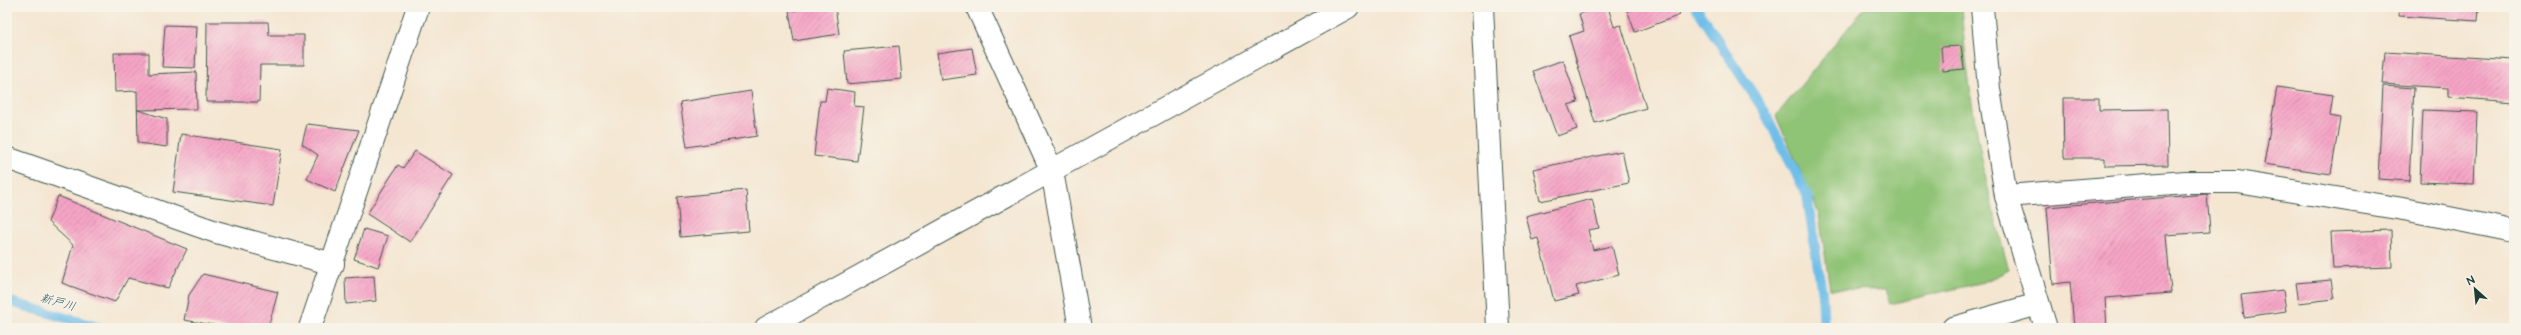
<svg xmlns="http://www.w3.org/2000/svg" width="2521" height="335" font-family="'Architects Daughter','Klee One',sans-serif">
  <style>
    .green { fill: #8fc375; stroke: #578054 }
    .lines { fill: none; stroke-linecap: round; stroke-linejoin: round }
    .stream { stroke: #6ebee9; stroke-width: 10 }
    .building { fill: url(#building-hatch) }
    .minor-casing { stroke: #3f564c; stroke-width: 24 }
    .minor { stroke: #fff; stroke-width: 22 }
    .labels { text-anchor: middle; stroke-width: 3; stroke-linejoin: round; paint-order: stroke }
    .water-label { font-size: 12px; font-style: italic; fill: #335d61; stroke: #f7f3e8 }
  </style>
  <defs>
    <pattern id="building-hatch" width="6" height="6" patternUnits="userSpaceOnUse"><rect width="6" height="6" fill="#f7a5c6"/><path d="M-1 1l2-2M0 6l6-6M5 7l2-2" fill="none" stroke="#c788a2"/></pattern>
  </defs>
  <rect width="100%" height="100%" fill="#f7f3e8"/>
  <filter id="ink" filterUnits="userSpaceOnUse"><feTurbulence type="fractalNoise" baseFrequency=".025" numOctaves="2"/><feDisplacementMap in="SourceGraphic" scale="8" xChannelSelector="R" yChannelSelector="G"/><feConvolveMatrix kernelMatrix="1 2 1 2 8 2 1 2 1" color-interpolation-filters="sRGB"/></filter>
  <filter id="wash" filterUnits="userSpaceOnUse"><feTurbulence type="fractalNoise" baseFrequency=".012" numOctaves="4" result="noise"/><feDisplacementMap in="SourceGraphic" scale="16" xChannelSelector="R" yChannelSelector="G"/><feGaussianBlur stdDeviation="0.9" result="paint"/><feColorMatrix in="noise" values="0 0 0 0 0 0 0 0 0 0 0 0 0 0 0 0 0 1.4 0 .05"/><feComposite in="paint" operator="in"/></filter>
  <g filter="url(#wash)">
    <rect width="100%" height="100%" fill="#f4e6d1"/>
    <path class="green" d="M 1865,7 L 1961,7 C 1968,96 1984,184 2009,270 L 1984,282 L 1890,304 L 1885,290 L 1830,289 L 1819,214 L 1776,116 Z"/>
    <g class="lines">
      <g class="stream">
        <path d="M 1696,7 L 1763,109 L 1807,195 L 1822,294 L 1824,328"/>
        <path d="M 7,301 L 101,328"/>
        <path d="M 698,328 L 712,328"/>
      </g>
    </g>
    <g id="blocks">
      <g class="building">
        <path d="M 815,7 L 835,7 L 839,34 L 794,41 L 789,11 Z"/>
        <path d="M 1602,7 L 1608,7 L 1614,27 L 1621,25 L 1646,108 L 1595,123 L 1569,36 L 1584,31 L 1579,14 Z"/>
        <path d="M 1626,7 L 1678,7 L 1680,15 L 1635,32 Z"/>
        <path d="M 2400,7 L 2479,7 L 2478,21 L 2399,16 Z"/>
        <path d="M 207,22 L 268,22 L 269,35 L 304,35 L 304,65 L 260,65 L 259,102 L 206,102 Z"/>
        <path d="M 165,25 L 197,26 L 195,68 L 162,67 Z"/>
        <path d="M 7,45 L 11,52 L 7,55 Z"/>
        <path d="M 899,46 L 902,79 L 847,84 L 844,51 Z"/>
        <path d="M 1961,46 L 1964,69 L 1943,71 L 1941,47 Z"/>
        <path d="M 972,48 L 977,75 L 941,80 L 937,53 Z"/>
        <path d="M 2385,52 L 2514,60 L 2514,102 L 2448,97 L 2448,88 L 2382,84 Z"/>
        <path d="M 114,53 L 149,53 L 149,74 L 196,72 L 197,109 L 138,110 L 167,119 L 167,147 L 138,143 L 137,91 L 115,92 Z"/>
        <path d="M 1563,60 L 1578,102 L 1568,105 L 1577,129 L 1557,136 L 1533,71 Z"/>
        <path d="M 2383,86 L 2414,88 L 2409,181 L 2378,179 Z"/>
        <path d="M 2277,87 L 2333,95 L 2330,116 L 2340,118 L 2331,174 L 2264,164 Z"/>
        <path d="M 827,88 L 855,92 L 854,106 L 864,107 L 857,161 L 814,156 L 820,101 L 825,101 Z"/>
        <path d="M 751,91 L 757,136 L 687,147 L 680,102 Z"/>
        <path d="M 2063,98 L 2099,98 L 2099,110 L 2167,109 L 2168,165 L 2105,166 L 2105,158 L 2064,158 Z"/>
        <path d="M 2423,110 L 2477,112 L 2474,184 L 2420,182 Z"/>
        <path d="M 307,124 L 359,130 L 335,192 L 307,179 L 318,155 L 302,144 Z"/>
        <path d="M 181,134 L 282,149 L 273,206 L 173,192 Z"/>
        <path d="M 415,151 L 453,175 L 410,242 L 367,214 L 398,165 L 403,168 Z"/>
        <path d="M 1622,151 L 1629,183 L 1540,201 L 1533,169 Z"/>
        <path d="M 7,186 L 12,187 L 7,199 Z"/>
        <path d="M 746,190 L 749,231 L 680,237 L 677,197 Z"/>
        <path d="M 2207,194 L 2210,232 L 2166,235 L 2171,293 L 2105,298 L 2107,328 L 2074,328 L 2070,282 L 2053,284 L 2047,207 Z"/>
        <path d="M 58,196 L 187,249 L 168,288 L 128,278 L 115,302 L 62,283 L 73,245 L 48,222 Z"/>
        <path d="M 1592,199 L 1599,228 L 1588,230 L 1593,250 L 1612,246 L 1619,275 L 1576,286 L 1579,295 L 1554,301 L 1538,238 L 1532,240 L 1526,216 Z"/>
        <path d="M 364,229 L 388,236 L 378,267 L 354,259 Z"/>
        <path d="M 2391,230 L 2392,267 L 2333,269 L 2331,232 Z"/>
        <path d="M 203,274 L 278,292 L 268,328 L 231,328 L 184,320 L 189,295 Z"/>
        <path d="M 374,276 L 376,301 L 346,304 L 345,278 Z"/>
        <path d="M 2331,280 L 2334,299 L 2299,303 L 2296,283 Z"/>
        <path d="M 2283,290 L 2286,311 L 2244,317 L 2241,295 Z"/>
      </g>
    </g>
  </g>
  <g filter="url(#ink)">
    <use href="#blocks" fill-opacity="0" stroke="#3f564c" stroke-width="1"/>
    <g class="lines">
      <defs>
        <g id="minor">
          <path d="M 977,7 L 1052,171 L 1080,328"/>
          <path d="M 1482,7 L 1498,328"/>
          <path d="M 1982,7 L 1989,89 L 2006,196 L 2046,328"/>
          <path d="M 7,158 L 216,232 L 333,264"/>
          <path d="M 2006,196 L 2186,182 L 2238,182 L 2409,210 L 2514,231"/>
          <path d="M 310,328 L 418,7"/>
          <path d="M 766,328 L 1348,7"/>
          <path d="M 1953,328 L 2038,304"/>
        </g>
      </defs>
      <use href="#minor" class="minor-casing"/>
      <use href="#minor" class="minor"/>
    </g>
  </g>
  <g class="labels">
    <g class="water-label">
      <text transform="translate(58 302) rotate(16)" y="4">新戸川</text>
    </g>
  </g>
  <rect width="2521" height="335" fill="none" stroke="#f7f3e8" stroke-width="24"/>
  <g transform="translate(2475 289) rotate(333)" stroke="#f7f3e8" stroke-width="3" paint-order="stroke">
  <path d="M0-3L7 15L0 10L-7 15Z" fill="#1f3d34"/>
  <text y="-6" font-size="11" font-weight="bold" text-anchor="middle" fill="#1f3d34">N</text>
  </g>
</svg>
